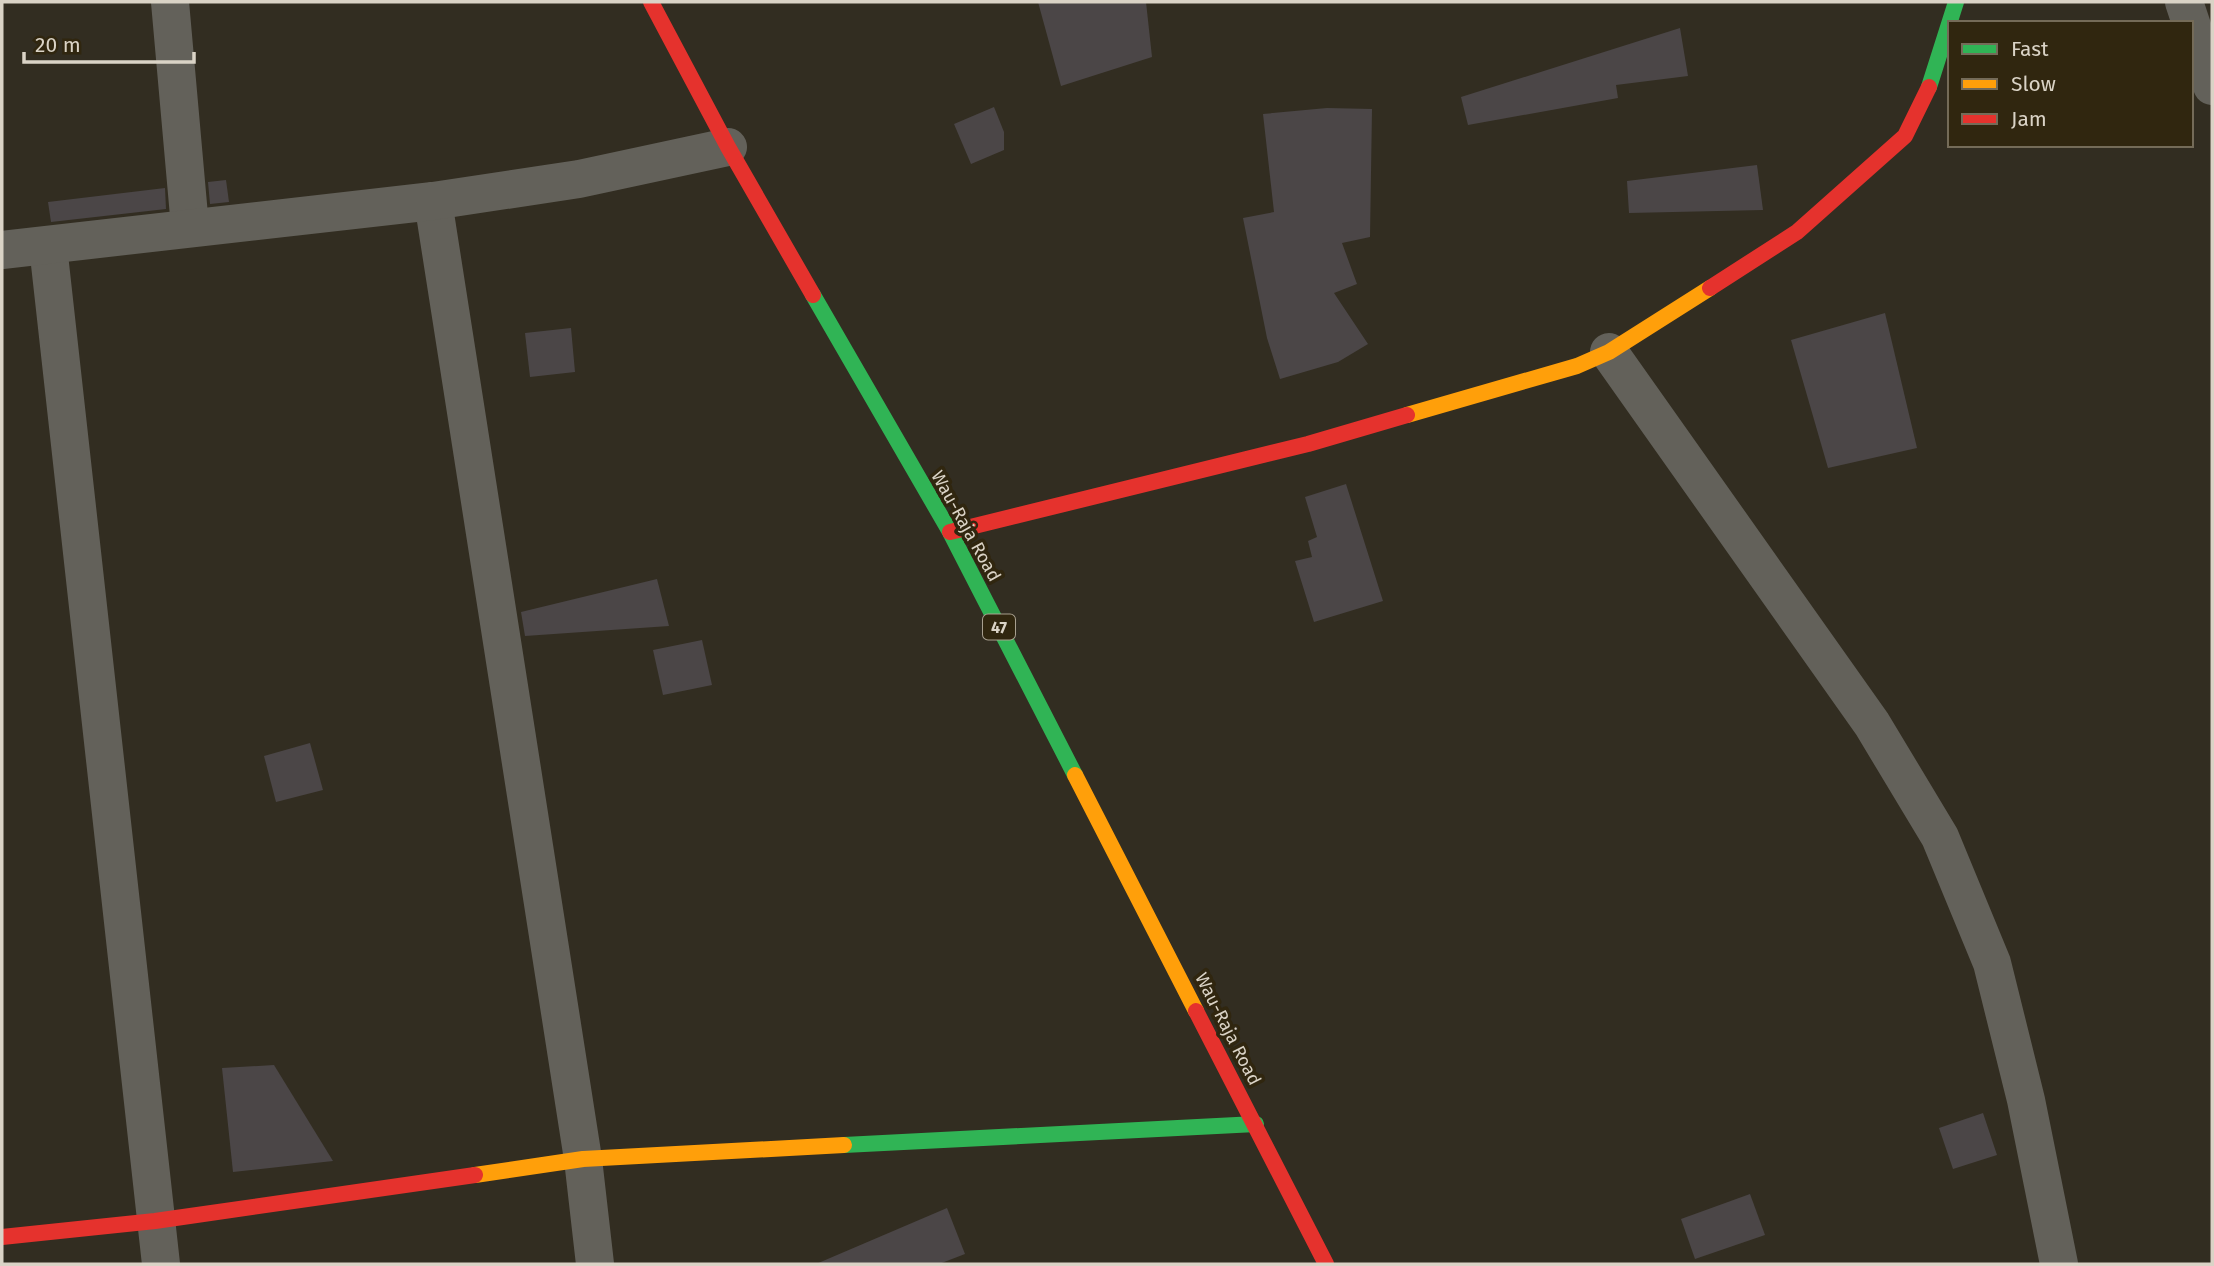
<svg xmlns="http://www.w3.org/2000/svg" width="2214" height="1266" font-family="'Fira Sans',sans-serif">
  <style>
    .building { fill: #4b4647 }
    .lines { fill: none; stroke-linecap: round; stroke-linejoin: round }
    .street { stroke: #63615a; stroke-width: 38 }
    .fast { stroke: #30b455; stroke-width: 16 }
    .slow { stroke: #ff9f0a; stroke-width: 16 }
    .jam { stroke: #e5322d; stroke-width: 16 }
    .labels { text-anchor: middle; stroke-width: 7; stroke-linejoin: round; paint-order: stroke }
    .shield { fill: #30260f; stroke: #a79f8f; stroke-width: 2 }
    .shield-label { font-size: 16px; font-weight: bold; fill: #dad3c6 }
    .street-label { font-size: 18px; fill: #dad3c6; stroke: #30260f }
  </style>
  <rect width="100%" height="100%" fill="#322d21"/>
  <g class="building">
    <path d="M 1038,2 L 1146,2 L 1152,57 L 1061,86 Z"/>
    <path d="M 1680,28 L 1688,76 L 1616,85 L 1618,98 L 1468,125 L 1461,97 Z"/>
    <path d="M 994,107 L 1004,132 L 1004,150 L 971,164 L 954,124 Z"/>
    <path d="M 1327,108 L 1372,109 L 1370,237 L 1342,243 L 1357,284 L 1334,293 L 1368,344 L 1338,362 L 1280,379 L 1267,338 L 1243,218 L 1274,212 L 1263,114 Z"/>
    <path d="M 1757,165 L 1763,210 L 1629,213 L 1627,181 Z"/>
    <path d="M 226,180 L 229,202 L 210,204 L 208,182 Z"/>
    <path d="M 165,188 L 166,209 L 51,222 L 48,202 Z"/>
    <path d="M 1885,313 L 1917,448 L 1828,468 L 1791,340 Z"/>
    <path d="M 571,328 L 575,372 L 530,377 L 525,333 Z"/>
    <path d="M 1346,484 L 1383,601 L 1314,622 L 1295,561 L 1312,557 L 1308,541 L 1317,537 L 1305,497 Z"/>
    <path d="M 657,579 L 669,626 L 525,636 L 521,612 Z"/>
    <path d="M 702,640 L 712,685 L 663,695 L 653,650 Z"/>
    <path d="M 310,743 L 323,790 L 276,802 L 264,756 Z"/>
    <path d="M 274,1065 L 333,1161 L 233,1172 L 222,1068 Z"/>
    <path d="M 1983,1113 L 1997,1155 L 1953,1169 L 1939,1128 Z"/>
    <path d="M 1750,1194 L 1765,1235 L 1695,1259 L 1681,1219 Z"/>
    <path d="M 947,1208 L 965,1254 L 939,1264 L 816,1264 Z"/>
  </g>
  <g class="lines">
    <g class="street">
      <path d="M 170,2 L 190,227"/>
      <path d="M 2184,2 L 2212,86"/>
      <path d="M 433,201 L 583,1159 L 595,1264"/>
      <path d="M 48,246 L 161,1264"/>
      <path d="M 2,250 L 433,201 L 579,179 L 728,147"/>
      <path d="M 1609,352 L 1872,724 L 1940,837 L 1992,963 L 2026,1100 L 2059,1264"/>
    </g>
    <g class="fast">
      <path d="M 1929,87 L 1956,2"/>
      <path d="M 813,295 L 950,532 L 1075,775"/>
      <path d="M 844,1145 L 1256,1124"/>
    </g>
    <g class="slow">
      <path d="M 1407,415 L 1577,366 L 1609,352 L 1710,288"/>
      <path d="M 1075,775 L 1196,1011"/>
      <path d="M 475,1175 L 583,1159 L 844,1145"/>
    </g>
    <g class="jam">
      <path d="M 651,2 L 728,147 L 813,295"/>
      <path d="M 1710,288 L 1797,232 L 1905,136 L 1929,87"/>
      <path d="M 950,532 L 1308,444 L 1407,415"/>
      <path d="M 1196,1011 L 1326,1264"/>
      <path d="M 2,1237 L 155,1221 L 475,1175"/>
    </g>
  </g>
  <g class="labels">
    <rect class="shield" x="983" y="614.5" width="32" height="25" rx="5"/>
    <g class="shield-label">
      <text x="999" y="633">47</text>
    </g>
    <g class="street-label">
      <text transform="translate(966 526) rotate(61)" y="6">Wau-Raja Road</text>
      <text transform="translate(1228 1029) rotate(63)" y="6">Wau-Raja Road</text>
    </g>
  </g>
  <rect width="2214" height="1266" fill="none" stroke="#dad3c6" stroke-width="7"/>
  <rect x="1948" y="21" width="245" height="126" fill="#30260f" stroke="#746b58" stroke-width="2"/>
  <rect x="1962" y="44" width="35" height="10" fill="#30b455" stroke="#746b58" stroke-width="2"/>
  <text x="2011" y="56" font-size="21" fill="#dad3c6">Fast</text>
  <rect x="1962" y="79" width="35" height="10" fill="#ff9f0a" stroke="#746b58" stroke-width="2"/>
  <text x="2011" y="91" font-size="21" fill="#dad3c6">Slow</text>
  <rect x="1962" y="114" width="35" height="10" fill="#e5322d" stroke="#746b58" stroke-width="2"/>
  <text x="2011" y="126" font-size="21" fill="#dad3c6">Jam</text>
  <path d="M24 52v10h170v-10" fill="none" stroke="#dad3c6" stroke-width="3.5"/>
  <text x="35" y="52" font-size="21" fill="#dad3c6" stroke="#30260f" stroke-width="5" paint-order="stroke">20 m</text>
</svg>
